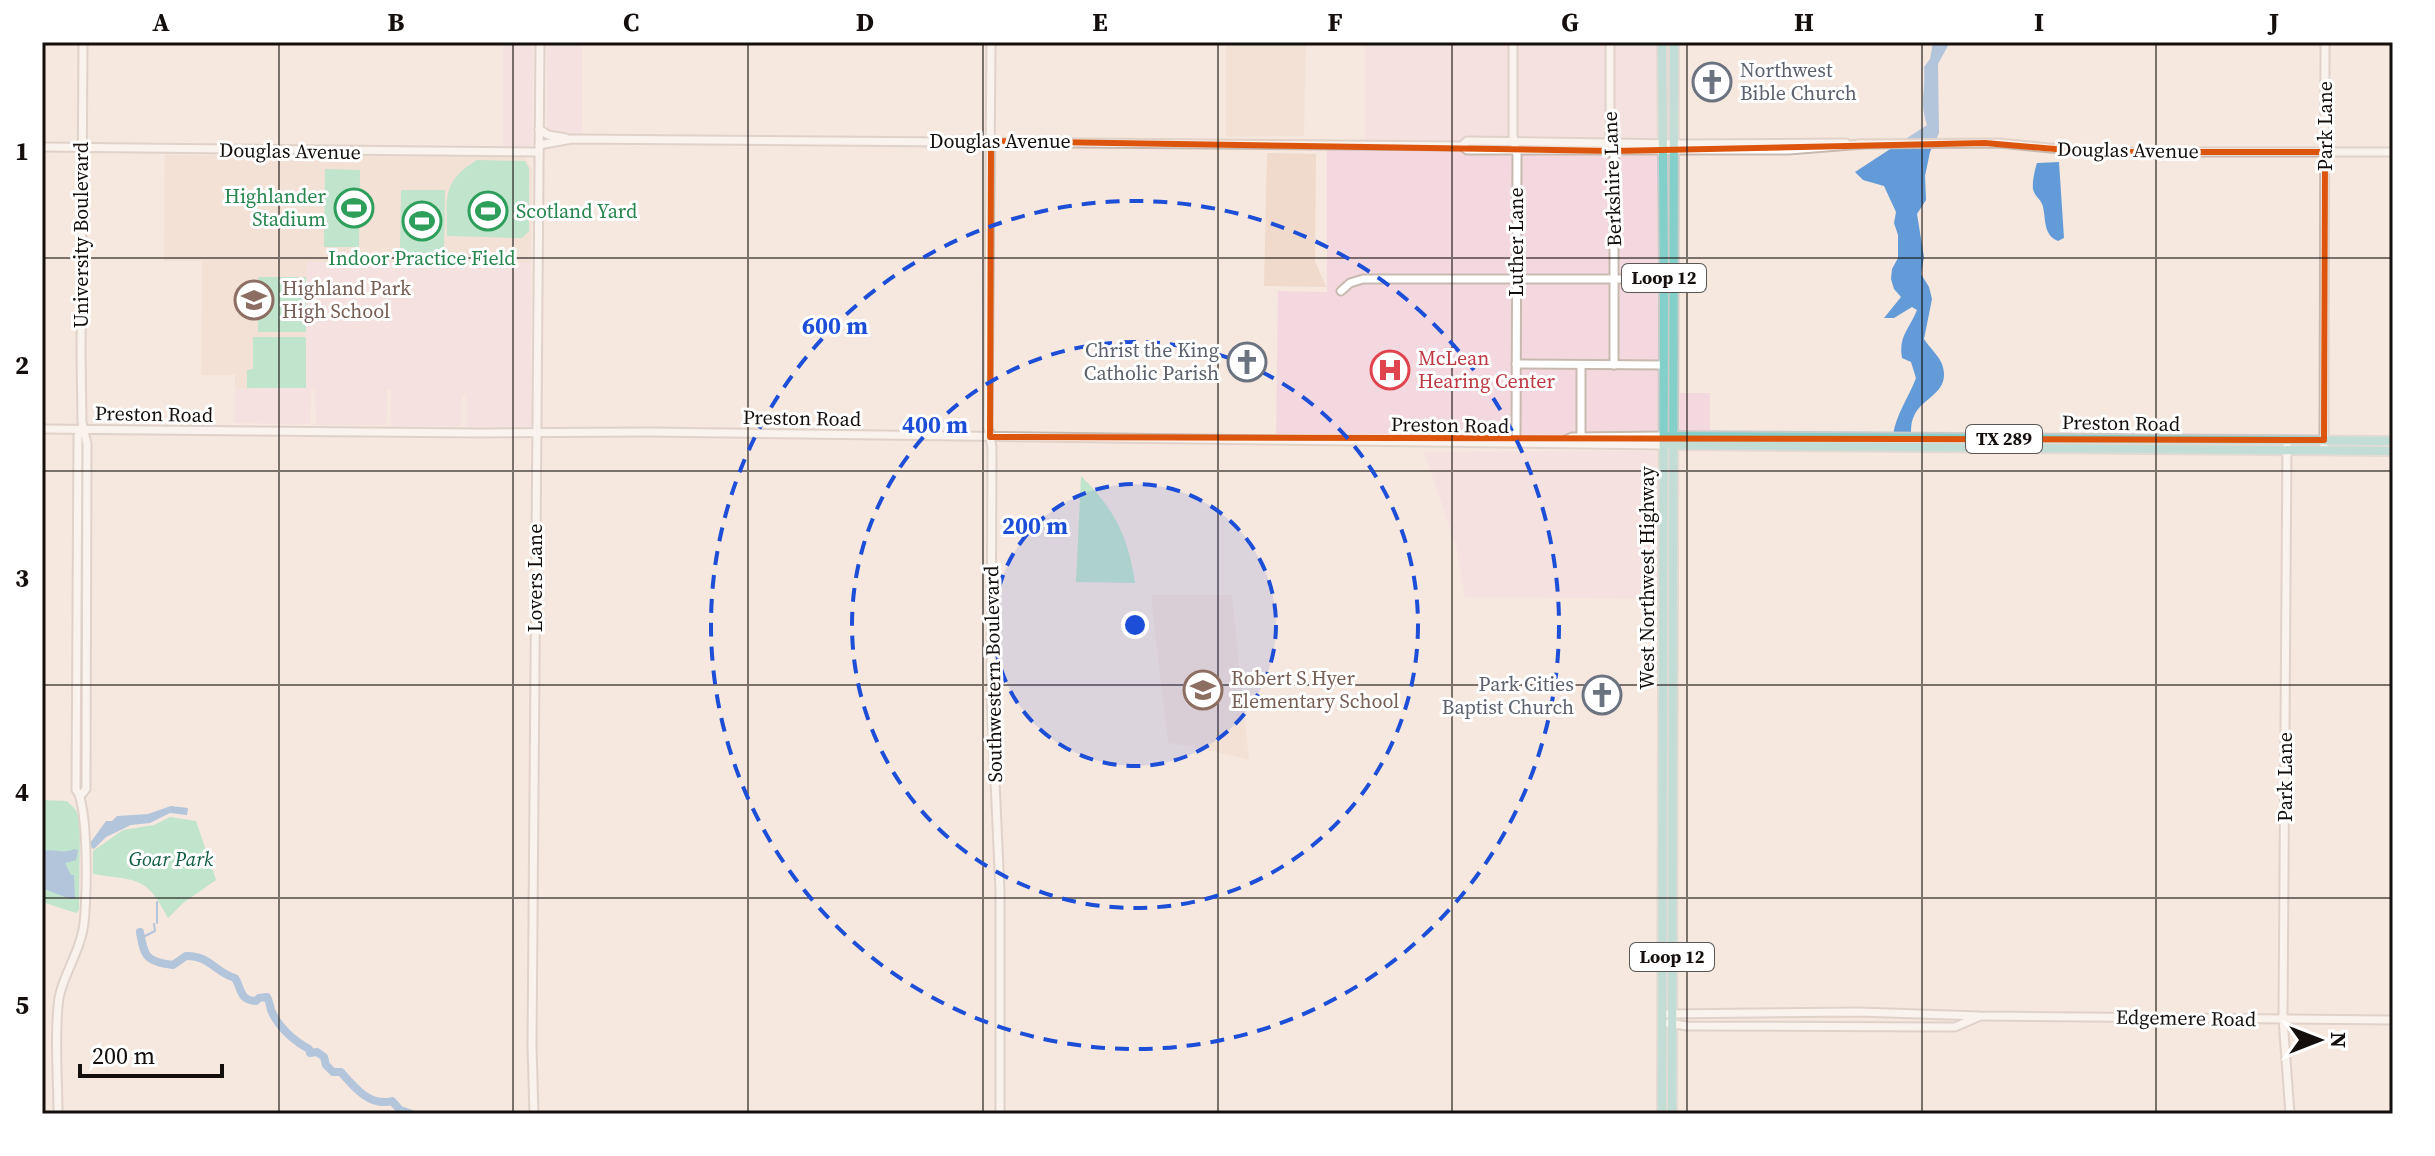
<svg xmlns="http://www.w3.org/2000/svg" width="2435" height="1156" font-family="'Source Serif 4',serif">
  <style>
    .commercial { fill: #f3d9df }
    .built { fill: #efdacb }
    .green { fill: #80dfb6 }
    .water { fill: #629bd7 }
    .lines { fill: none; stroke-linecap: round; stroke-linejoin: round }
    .stream { stroke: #629bd7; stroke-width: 2 }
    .river { stroke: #629bd7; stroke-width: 8 }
    .secondary-casing { stroke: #c7b9af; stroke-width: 11 }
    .primary-casing { stroke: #cbcaca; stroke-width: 12 }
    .secondary { stroke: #fff; stroke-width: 7 }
    .primary { stroke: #82d0c9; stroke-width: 8 }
    .marked { fill: none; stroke: #dd550c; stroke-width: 6; stroke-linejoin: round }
    .grid { fill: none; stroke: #140f0c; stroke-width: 2; stroke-opacity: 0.55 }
    .ring { fill: none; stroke: #1d4ed8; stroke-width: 4; stroke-dasharray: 14 10 }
    .labels { text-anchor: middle; stroke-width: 6; stroke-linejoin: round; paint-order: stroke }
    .shield { fill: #fff; stroke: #5a5755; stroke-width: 2 }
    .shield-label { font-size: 18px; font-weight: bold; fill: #140f0c }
    .worship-label { font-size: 20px; fill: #5b616d; stroke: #fff; text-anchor: end }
    .street-label { font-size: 20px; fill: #140f0c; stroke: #fff }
    .leisure-label { font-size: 20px; fill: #27864d; stroke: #fff; text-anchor: end }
    .education-label { font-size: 20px; fill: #785e54; stroke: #fff; text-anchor: start }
    .health-label { font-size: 20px; fill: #be3a42; stroke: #fff; text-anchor: start }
    .park-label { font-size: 20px; font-style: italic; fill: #105c42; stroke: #fff }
    .centre { fill: #1d4ed8; stroke: #fff; stroke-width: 4 }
    .ring-label { font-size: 24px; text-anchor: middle; font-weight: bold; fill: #1d4ed8; stroke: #fff; stroke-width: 6; stroke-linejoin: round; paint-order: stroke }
    .neatline { fill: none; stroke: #140f0c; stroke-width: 3 }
    .grid-label { font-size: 26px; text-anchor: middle; font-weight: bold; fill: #140f0c }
  </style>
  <rect width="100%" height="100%" fill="#f6e8de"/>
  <g class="commercial">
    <path d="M 503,42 L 533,42 L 532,144 L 528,148 L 503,149 Z"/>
    <path d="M 547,42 L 582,42 L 582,136 L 547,133 Z"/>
    <path d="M 1365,42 L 1657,42 L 1660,209 L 1659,435 L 1276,434 L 1278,291 L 1327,292 L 1327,140 L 1365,139 Z"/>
    <path d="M 307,261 L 531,263 L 531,427 L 467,427 L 466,394 L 462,395 L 461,426 L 391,426 L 391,389 L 387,390 L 386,425 L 316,425 L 315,388 L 311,389 L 310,424 L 234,423 L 235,389 L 306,388 Z"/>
    <rect x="1680" y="393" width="30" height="37"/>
    <path d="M 1657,451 L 1657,599 L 1465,597 L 1456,545 L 1424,452 Z"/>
  </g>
  <g class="built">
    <path d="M 1226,42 L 1306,42 L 1304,136 L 1226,137 Z"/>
    <path d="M 1267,153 L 1316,154 L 1315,261 L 1326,287 L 1264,286 Z"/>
    <path d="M 165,155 L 524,157 L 532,169 L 531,263 L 307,262 L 306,388 L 235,389 L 235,375 L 201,375 L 202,261 L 164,261 Z"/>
    <path d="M 1153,595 L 1232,595 L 1249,760 L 1201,748 L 1168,743 L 1151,598 Z"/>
  </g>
  <g class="green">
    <path d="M 477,160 L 525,161 L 529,168 L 529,231 L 522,238 L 447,236 C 447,197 441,182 477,160 Z"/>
    <path d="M 325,169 L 360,170 L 359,247 L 324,247 Z"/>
    <path d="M 401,190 L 445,190 L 444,253 L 400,253 Z"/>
    <rect x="258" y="277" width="48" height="55"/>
    <path d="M 253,337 L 306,337 L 306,388 L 247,388 L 247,370 L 253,369 Z"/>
    <path d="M 1081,476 C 1115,510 1128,536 1135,583 L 1076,582 Z"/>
    <path d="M 42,800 L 67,801 L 76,810 L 80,821 L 79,910 L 76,913 L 42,902 Z"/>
    <path d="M 170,817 L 196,821 L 216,880 L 183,903 L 168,918 C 146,875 137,881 93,874 L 93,851 L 123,830 L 154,825 Z"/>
  </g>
  <g class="water">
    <path d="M 1933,42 L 1950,42 L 1938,64 L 1939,133 L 1930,152 L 1925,176 L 1926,200 L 1917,214 L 1924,257 L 1921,274 L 1929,287 L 1932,299 L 1924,339 C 1929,347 1939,356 1942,364 C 1952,393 1922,397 1914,416 C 1911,422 1911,429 1911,435 L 1893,435 C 1896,414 1909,397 1916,378 L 1911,362 L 1902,358 C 1898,336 1910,328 1917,310 L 1912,307 L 1894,318 L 1884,318 L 1901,297 L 1894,289 L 1891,279 L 1892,269 L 1898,258 L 1898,235 L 1894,223 L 1896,212 L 1884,186 L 1863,180 L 1855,172 L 1927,125 C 1919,100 1926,91 1924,67 L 1930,59 Z"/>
    <path d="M 2059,162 L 2064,238 L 2058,241 C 2043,235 2046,219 2043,207 C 2042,200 2034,196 2033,189 C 2032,182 2035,169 2037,163 Z"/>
    <path d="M 171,806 L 188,808 L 187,815 L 170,813 L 150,823 L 131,825 L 106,837 L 94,849 L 91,847 L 90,843 L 106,821 L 112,821 L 117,816 L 148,814 Z"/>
    <path d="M 74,849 L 78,850 L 76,860 L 65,863 L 71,875 L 74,875 L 75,899 L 70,899 L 42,888 L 42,852 C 53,847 62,855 74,849 Z"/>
  </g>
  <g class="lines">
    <g class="stream">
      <path d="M 157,902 L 157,923"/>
      <path d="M 141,938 L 155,931 L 154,924"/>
    </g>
    <path class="river" d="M 140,932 C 144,956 146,962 173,965 L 186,956 C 209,955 216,973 235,978 C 242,989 239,1000 256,1001 L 259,998 L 267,997 C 269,1001 270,1005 271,1010 C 278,1027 294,1041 309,1049 L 310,1053 L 317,1052 L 324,1057 L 326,1065 L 333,1072 L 341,1072 C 354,1087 370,1107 392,1101 L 400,1110 L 412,1114"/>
    <defs>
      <g id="secondary">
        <path d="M 991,42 L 988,427 L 992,447 L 991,693 L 1000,891 L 1000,1114"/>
        <path d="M 1513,42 L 1513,136 L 1517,155 L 1516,442"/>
        <path d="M 1610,42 L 1610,136 L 1614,156 L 1614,365"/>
        <path d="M 539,129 L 548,135 L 566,138"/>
        <path d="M 1858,144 L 1999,143 L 2091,152 L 2393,152"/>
        <path d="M 539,145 L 572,139 L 1462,146 L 1467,150 L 1789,150 L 1863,144"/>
        <path d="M 1462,146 L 1467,141 L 1678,144 L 1846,143"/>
        <path d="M 42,147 L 539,152"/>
        <path d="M 1341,291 L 1350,283 L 1363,279 L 1664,279"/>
        <path d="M 1516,364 L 1664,365"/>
        <path d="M 1581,365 L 1581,439"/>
        <path d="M 42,429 L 481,433 L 650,432 L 1663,445"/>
        <path d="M 2287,440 L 2283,1019 L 2290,1114"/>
        <path d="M 1562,442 L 1572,437 L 1663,436"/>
        <path d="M 2324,450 L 2325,42"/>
        <path d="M 81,795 L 86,789 L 87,444 L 82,422 L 81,354 L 83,42"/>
        <path d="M 1667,1014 L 1858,1012 L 1980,1016 L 2393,1020"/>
        <path d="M 1668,1023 L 1687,1026 L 1945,1027 L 1955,1027 L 1978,1017"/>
        <path d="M 58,1114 C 58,1079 54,1032 59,998 C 63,976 77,956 82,934 C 88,914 89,802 76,790 L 78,436 L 82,429"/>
        <path d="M 534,1114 L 532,1046 L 540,42"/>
      </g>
      <g id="primary">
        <path d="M 1662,42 L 1664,279 L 1662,1114"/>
        <path d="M 1670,436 L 2393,441"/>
        <path d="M 1670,445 L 2393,451"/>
        <path d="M 1672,1114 L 1674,42"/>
      </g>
    </defs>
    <use href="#secondary" class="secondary-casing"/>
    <use href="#primary" class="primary-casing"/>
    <use href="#secondary" class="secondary"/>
    <use href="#primary" class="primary"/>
  </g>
  <path d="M0 0H2435V1156H0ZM 991,141 L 1614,151 L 1985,143 L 2091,152 L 2325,152 L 2324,440 L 990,437 Z" fill="#f6e8de" fill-opacity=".55" fill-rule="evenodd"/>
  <path class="marked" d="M 991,141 L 1614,151 L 1985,143 L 2091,152 L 2325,152 L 2324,440 L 990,437 Z"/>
  <path class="grid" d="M 279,42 L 279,1114M 513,42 L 513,1114M 748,42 L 748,1114M 983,42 L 983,1114M 1218,42 L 1218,1114M 1452,42 L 1452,1114M 1687,42 L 1687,1114M 1922,42 L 1922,1114M 2156,42 L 2156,1114M 42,258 L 2393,258M 42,471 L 2393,471M 42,685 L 2393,685M 42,898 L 2393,898"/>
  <circle cx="1135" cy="625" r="141" fill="#1d4ed8" fill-opacity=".12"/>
  <g class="ring">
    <circle cx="1135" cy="625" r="141"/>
    <circle cx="1135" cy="625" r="283"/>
    <circle cx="1135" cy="625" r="424"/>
  </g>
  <defs>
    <symbol id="church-ring" viewBox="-11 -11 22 22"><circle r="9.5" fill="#fff" stroke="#6b7280" stroke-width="1.5"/><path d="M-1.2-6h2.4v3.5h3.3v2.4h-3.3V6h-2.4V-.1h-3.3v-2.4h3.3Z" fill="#6b7280"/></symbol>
    <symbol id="stadium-ring" viewBox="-11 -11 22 22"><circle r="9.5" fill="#fff" stroke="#2e9e5b" stroke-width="1.5"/><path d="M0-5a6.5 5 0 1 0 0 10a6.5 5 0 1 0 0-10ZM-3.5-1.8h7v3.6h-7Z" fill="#2e9e5b"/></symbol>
    <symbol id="school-ring" viewBox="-11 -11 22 22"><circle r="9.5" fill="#fff" stroke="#8d6e63" stroke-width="1.5"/><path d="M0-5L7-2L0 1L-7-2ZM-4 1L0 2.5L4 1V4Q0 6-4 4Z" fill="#8d6e63"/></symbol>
    <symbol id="hospital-ring" viewBox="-11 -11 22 22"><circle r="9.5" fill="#fff" stroke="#e0444e" stroke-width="1.5"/><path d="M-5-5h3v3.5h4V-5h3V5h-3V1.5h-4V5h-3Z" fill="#e0444e"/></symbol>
  </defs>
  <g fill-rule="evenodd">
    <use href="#church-ring" x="1690" y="60" width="44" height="44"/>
    <use href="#stadium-ring" x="332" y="186" width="44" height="44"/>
    <use href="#stadium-ring" x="466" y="189" width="44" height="44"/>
    <use href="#stadium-ring" x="400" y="199" width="44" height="44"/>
    <use href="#school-ring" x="232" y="278" width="44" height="44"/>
    <use href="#church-ring" x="1225" y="340" width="44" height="44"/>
    <use href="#hospital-ring" x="1368" y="348" width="44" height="44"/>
    <use href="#school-ring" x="1181" y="668" width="44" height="44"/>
    <use href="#church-ring" x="1580" y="673" width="44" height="44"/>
  </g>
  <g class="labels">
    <g class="shield">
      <rect x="1622" y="264" width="84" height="28" rx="6"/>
      <rect x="1966" y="425" width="76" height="28" rx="6"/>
      <rect x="1630" y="943" width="84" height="28" rx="6"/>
    </g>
    <g class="shield-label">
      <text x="1664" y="284">Loop 12</text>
      <text x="2004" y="445">TX 289</text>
      <text x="1672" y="963">Loop 12</text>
    </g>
    <g class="worship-label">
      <text x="1740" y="77" text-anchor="start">Northwest<tspan x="1740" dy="23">Bible Church</tspan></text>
      <text x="1219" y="357">Christ the King<tspan x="1219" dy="23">Catholic Parish</tspan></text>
      <text x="1574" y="691">Park Cities<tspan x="1574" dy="23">Baptist Church</tspan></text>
    </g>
    <g class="street-label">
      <text transform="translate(2325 126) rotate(-90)" y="7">Park Lane</text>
      <text x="1000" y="148">Douglas Avenue</text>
      <text transform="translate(2128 150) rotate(1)" y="7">Douglas Avenue</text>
      <text transform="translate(290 151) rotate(1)" y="7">Douglas Avenue</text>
      <text transform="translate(1612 179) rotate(-92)" y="7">Berkshire Lane</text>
      <text transform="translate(81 235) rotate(-90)" y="7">University Boulevard</text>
      <text transform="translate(1516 242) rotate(-90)" y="7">Luther Lane</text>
      <text transform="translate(154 414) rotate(1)" y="7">Preston Road</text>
      <text transform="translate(802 418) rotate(1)" y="7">Preston Road</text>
      <text transform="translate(2121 423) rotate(1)" y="7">Preston Road</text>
      <text transform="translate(1450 425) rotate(1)" y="7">Preston Road</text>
      <text transform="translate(535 578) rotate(-90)" y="7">Lovers Lane</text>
      <text transform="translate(1647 578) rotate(-90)" y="7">West Northwest Highway</text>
      <text transform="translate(993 674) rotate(-91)" y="7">Southwestern Boulevard</text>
      <text transform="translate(2285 777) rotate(-90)" y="7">Park Lane</text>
      <text transform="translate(2186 1018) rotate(1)" y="7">Edgemere Road</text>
    </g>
    <g class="leisure-label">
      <text x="326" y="203">Highlander<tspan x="326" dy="23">Stadium</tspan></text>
      <text x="516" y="218" text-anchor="start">Scotland Yard</text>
      <text x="422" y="265" text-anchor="middle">Indoor Practice Field</text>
    </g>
    <g class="education-label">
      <text x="282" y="295">Highland Park<tspan x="282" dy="23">High School</tspan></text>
      <text x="1231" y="685">Robert S Hyer<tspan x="1231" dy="23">Elementary School</tspan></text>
    </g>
    <g class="health-label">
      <text x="1418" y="365">McLean<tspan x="1418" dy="23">Hearing Center</tspan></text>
    </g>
    <g class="park-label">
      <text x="171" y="866">Goar Park</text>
    </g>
  </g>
  <circle cx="1135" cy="625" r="12" class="centre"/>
  <g class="ring-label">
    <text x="835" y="334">600 m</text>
    <text x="935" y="433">400 m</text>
    <text x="1035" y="534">200 m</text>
  </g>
  <rect width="2435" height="1156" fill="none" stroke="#ffffff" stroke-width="88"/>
  <g transform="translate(2319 1040) rotate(90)" stroke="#ffffff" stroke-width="6" paint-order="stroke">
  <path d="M0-6L14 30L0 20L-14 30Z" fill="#140f0c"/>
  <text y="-12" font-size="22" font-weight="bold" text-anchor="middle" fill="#140f0c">N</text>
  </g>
  <path d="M80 1064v12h142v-12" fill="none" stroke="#140f0c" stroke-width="4"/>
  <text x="92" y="1064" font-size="24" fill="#140f0c" stroke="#ffffff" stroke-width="6" paint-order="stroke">200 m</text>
  <rect x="44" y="44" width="2347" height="1068" class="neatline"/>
  <g class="grid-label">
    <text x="161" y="31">A</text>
    <text x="396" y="31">B</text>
    <text x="631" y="31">C</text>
    <text x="865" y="31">D</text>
    <text x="1100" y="31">E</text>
    <text x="1335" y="31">F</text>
    <text x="1570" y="31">G</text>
    <text x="1804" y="31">H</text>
    <text x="2039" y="31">I</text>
    <text x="2274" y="31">J</text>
    <text x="22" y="160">1</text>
    <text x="22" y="374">2</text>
    <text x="22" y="587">3</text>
    <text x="22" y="801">4</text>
    <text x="22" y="1014">5</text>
  </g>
</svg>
